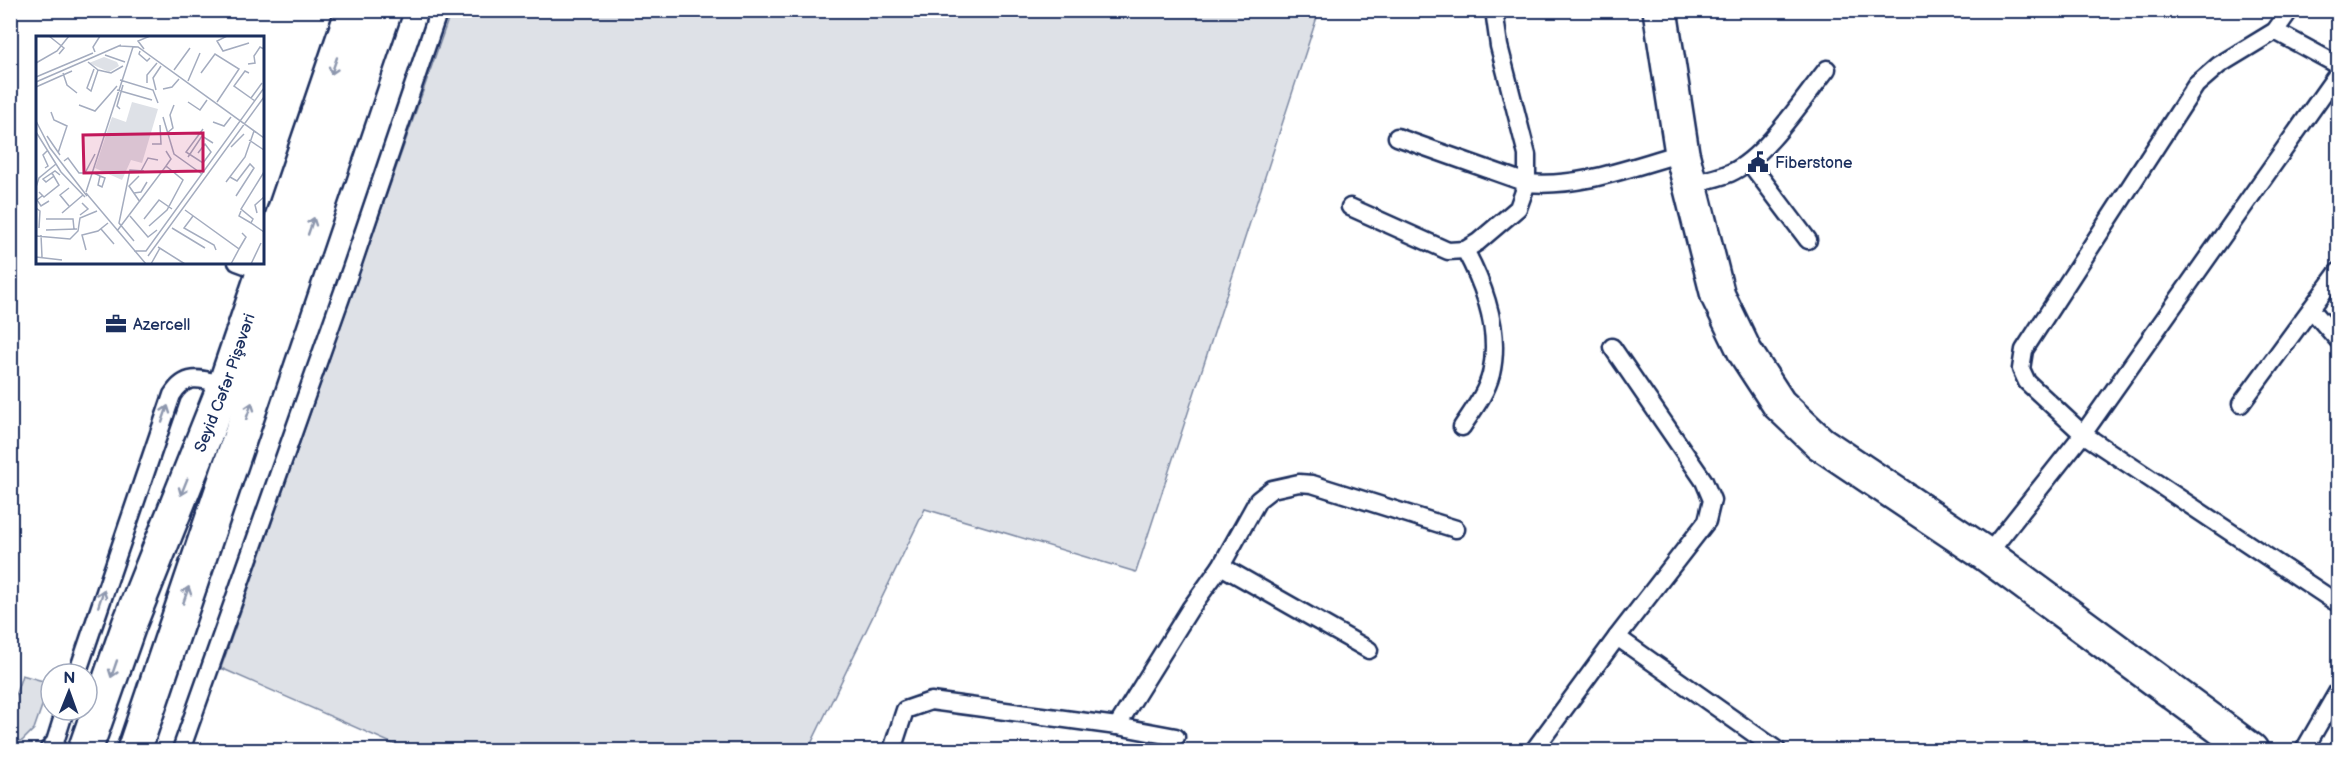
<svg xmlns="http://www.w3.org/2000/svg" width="2349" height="761" font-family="'Balsamiq Sans',sans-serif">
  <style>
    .green { fill: #dee1e7; stroke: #7c88a2; stroke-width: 1.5 }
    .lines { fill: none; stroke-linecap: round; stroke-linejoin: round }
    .service-casing { stroke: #1b2f5e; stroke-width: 21 }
    .minor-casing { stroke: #1b2f5e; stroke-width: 38 }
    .tertiary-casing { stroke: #1b2f5e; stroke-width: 38 }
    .service { stroke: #fff; stroke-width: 16 }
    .minor { stroke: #fff; stroke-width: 33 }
    .tertiary { stroke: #fff; stroke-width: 33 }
    .oneway { stroke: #8d97ae }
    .labels { text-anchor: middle; stroke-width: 6; stroke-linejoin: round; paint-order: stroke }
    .poi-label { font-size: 16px; fill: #1b2f5e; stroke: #fff; text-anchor: start }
    .street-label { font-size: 16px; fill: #1b2f5e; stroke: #fff }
    .inset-road { fill: none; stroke: #a4acbf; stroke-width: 1.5 }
    .view { fill: #c2185b; fill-opacity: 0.15; stroke: #c2185b; stroke-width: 3 }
    .inset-edge { fill: none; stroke: #1b2f5e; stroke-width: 3 }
  </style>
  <rect width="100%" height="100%" fill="#fff"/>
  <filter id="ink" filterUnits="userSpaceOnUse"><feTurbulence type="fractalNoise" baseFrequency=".0167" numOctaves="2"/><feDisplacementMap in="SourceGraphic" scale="12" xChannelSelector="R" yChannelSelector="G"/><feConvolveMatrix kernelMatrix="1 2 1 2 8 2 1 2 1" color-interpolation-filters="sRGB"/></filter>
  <g filter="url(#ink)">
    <g class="green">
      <path d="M 451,11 L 1319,11 L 1136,572 L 925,509 L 808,750 L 407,750 L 221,668 Z"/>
      <path d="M 22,675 L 50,683 L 34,729 L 22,741 L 12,740 C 4,720 16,695 22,675 Z"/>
    </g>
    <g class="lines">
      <defs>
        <g id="service">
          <path d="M 2290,10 L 2275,31 L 2219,65 L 2196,85 L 2024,350 L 2021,369 L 2027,382 L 2083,434 L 2334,601 L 2338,602"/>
          <path d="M 2275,31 L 2338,65"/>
          <path d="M 1397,137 L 1527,183 C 1580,188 1631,167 1682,153"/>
          <path d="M 1749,162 L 1808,240"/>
          <path d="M 1690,184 C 1703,181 1718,178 1730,173 C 1765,158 1803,99 1827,69"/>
          <path d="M 1350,207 L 1448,251 L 1465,250 L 1478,242 L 1518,208 L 1527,183 L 1527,155 L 1499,46 L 1494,10"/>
          <path d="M 237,262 L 264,272"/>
          <path d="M 2311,309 L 2338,340"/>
          <path d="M 1612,347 L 1704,481 L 1712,500 L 1707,521 L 1617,637"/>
          <path d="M 2241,404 L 2338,272"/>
          <path d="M 1462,427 C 1473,410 1486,394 1491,374 C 1501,331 1485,287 1465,250"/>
          <path d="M 1987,555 L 2083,434 L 2338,73"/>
          <path d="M 1221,566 L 1369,650"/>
          <path d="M 77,674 L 172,395 C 186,372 202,379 225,385"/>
          <path d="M 1117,726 L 1190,609 L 1221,566 L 1258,500 L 1272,489 L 1299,483 L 1312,484 L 1456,529"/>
          <path d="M 48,750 L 55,742 L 65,710"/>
          <path d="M 181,750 L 351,269 L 439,10"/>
          <path d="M 892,750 L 905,710 L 931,701 L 1117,726 L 1176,737"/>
          <path d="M 1534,750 L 1617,637 L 1777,750"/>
          <path d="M 2304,750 L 2338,691"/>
        </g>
        <path id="minor" d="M 1660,10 L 1682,153 L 1718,296 L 1745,352 L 1779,404 L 1820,443 L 1987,555 L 2251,750"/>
        <g id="tertiary">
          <path id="s1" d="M 85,750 L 129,625 L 225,385 L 353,10"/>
          <path d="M 134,750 L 385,10"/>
        </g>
      </defs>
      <use href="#service" class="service-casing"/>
      <use href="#minor" class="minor-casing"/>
      <use href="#tertiary" class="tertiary-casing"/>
      <use href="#service" class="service"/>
      <use href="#minor" class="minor"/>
      <use href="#tertiary" class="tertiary"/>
    </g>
    <defs><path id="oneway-shaft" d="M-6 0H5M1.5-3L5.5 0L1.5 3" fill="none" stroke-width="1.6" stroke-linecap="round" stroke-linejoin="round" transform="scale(1.5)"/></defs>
    <g class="oneway">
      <use href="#oneway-shaft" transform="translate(334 66) rotate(109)"/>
      <use href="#oneway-shaft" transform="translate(311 226) rotate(-71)"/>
      <use href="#oneway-shaft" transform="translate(249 411) rotate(-71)"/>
      <use href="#oneway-shaft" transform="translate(165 414) rotate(-71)"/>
      <use href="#oneway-shaft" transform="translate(184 487) rotate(112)"/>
      <use href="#oneway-shaft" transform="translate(186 595) rotate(-71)"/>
      <use href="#oneway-shaft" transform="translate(101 598) rotate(-72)"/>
      <use href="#oneway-shaft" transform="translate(114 669) rotate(109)"/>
    </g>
  </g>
  <defs>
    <symbol id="civic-bare" viewBox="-9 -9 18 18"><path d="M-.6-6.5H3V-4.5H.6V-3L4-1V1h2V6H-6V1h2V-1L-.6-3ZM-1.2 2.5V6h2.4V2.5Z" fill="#1b2f5e" stroke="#fff" stroke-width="2.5" paint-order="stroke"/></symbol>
    <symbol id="office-bare" viewBox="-9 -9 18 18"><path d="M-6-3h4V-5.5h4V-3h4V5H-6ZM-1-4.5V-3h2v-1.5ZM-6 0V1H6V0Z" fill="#1b2f5e" stroke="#fff" stroke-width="2.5" paint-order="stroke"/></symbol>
  </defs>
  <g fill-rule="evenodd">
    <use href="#civic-bare" x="1743" y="147" width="30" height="30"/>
    <use href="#office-bare" x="101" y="309" width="30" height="30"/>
  </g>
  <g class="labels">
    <g class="poi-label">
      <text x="1775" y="168">Fiberstone</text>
      <text x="133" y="330">Azercell</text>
    </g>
    <g class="street-label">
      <text dy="6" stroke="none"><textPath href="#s1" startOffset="393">Seyid Cəfər Pişəvəri</textPath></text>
    </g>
  </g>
  <g transform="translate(36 36)">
    <rect width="228" height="228" fill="#fff"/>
    <path d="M 68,21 L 81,26 L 83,30 L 73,36 L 53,27 ZM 96,66 L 122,73 L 106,127 L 95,124 L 86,144 L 59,132 L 76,81 L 90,86 Z" fill="#dee1e7"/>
    <path class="inset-road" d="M 13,0 L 28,12 L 23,18M 191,0 L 181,5 L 187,15 L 213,7M 84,10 L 102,11 L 228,102M 108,13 L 102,5 L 114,0M 104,15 L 103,18 L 111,25 L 114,22M 59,16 L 57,11 L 64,0M 69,19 L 89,26M 52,26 L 62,34 L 55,55 L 51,52 L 58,33M 0,27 L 21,15 L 33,0M 212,28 L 219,27 L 218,20 L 224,11 L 228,13M 62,34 L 75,37 L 87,30M 138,34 L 154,12M 27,37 L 31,49 L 41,57M 165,37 L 179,18 L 203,33 L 181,66M 213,37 L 209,35 L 198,50 L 219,65M 0,41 L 57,17M 84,44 L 117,54 L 122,67M 152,45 L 164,17M 0,46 L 85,9M 111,47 L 111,39 L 121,27M 0,51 L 36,35M 127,53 L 136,51 L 143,43M 81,54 L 116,64M 120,54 L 117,42 L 125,30M 215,62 L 226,47M 152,66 L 164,74 L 171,64M 43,69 L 59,75 L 81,50M 84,73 L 81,70 L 87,49M 15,76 L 18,84 L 31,90 L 22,117M 127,81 L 138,118 L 166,138M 0,85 L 14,112 L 51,160M 177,86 L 188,90 L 195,81M 0,96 L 25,136 L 49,161M 131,97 L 137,92 L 134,79 L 138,69M 11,100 L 24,119M 213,104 L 228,114M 116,108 L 125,108 L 124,89M 195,111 L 208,98M 130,115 L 135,123 L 130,130M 162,117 L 169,108 L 175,116 L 167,127 L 150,116 L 167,93M 152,121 L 166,100 L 177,107M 28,125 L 32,122 L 43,137 L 49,137 L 59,118M 9,132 L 12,130 L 7,119 L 11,115M 105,135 L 112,122 L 122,124M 228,136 L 205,173 L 217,183 L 215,187 L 228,196M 55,137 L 58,137 L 64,140 L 69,142 L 66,151 L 62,149 L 64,140M 18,140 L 10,146 L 7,143 L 19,135 L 24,139M 103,140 L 93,150 L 104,166M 194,141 L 201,145 L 214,128 L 218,132 L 200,160M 190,146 L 209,121 L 218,95M 0,151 L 3,142 L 20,128M 33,152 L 24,159 L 33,170M 3,156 L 8,161 L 23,149 L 16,137M 50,156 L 97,11M 50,157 L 110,228M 98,157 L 105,156 L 111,146M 6,160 L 1,164 L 5,170 L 13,165M 0,172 L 4,175 L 3,192M 149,174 L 203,213 L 195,228M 205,175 L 203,180 L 215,187M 26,177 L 47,159M 221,177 L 219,169 L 228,161M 44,179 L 52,173 L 46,167M 94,180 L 112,201 L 121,194M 157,180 L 148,192 L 178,209 L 180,214M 10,183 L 37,183 L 38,193M 108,183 L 123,164 L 136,173M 136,192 L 169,212M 65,193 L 78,208M 10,194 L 41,193M 81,195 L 130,130 L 147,144 L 131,174 L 113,190M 5,199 L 6,221M 0,200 L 34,203 L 42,195 L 44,182 L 61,175M 98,205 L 83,187 L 94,134 L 108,135M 122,211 L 149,228M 203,213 L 210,201 L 206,197M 50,214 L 46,199 L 62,195 L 72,187M 98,215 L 110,215 L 228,52M 112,220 L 228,61M 0,221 L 26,224M 115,228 L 124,212M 215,228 L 225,207"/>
    <path class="view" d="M 167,97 L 167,135 L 48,137 L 47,99 Z"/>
    <rect width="228" height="228" class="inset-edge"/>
  </g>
  <rect width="2349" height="761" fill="none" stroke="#fff" stroke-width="36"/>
  <rect x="18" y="18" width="2313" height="725" fill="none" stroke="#1b2f5e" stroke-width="2" filter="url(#ink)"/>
  <g transform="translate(69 692) rotate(1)"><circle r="28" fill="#ffffff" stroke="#a4acbf" stroke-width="1.5"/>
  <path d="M0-4.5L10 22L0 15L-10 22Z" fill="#1b2f5e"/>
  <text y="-9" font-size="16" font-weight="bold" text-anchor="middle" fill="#1b2f5e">N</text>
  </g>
</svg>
